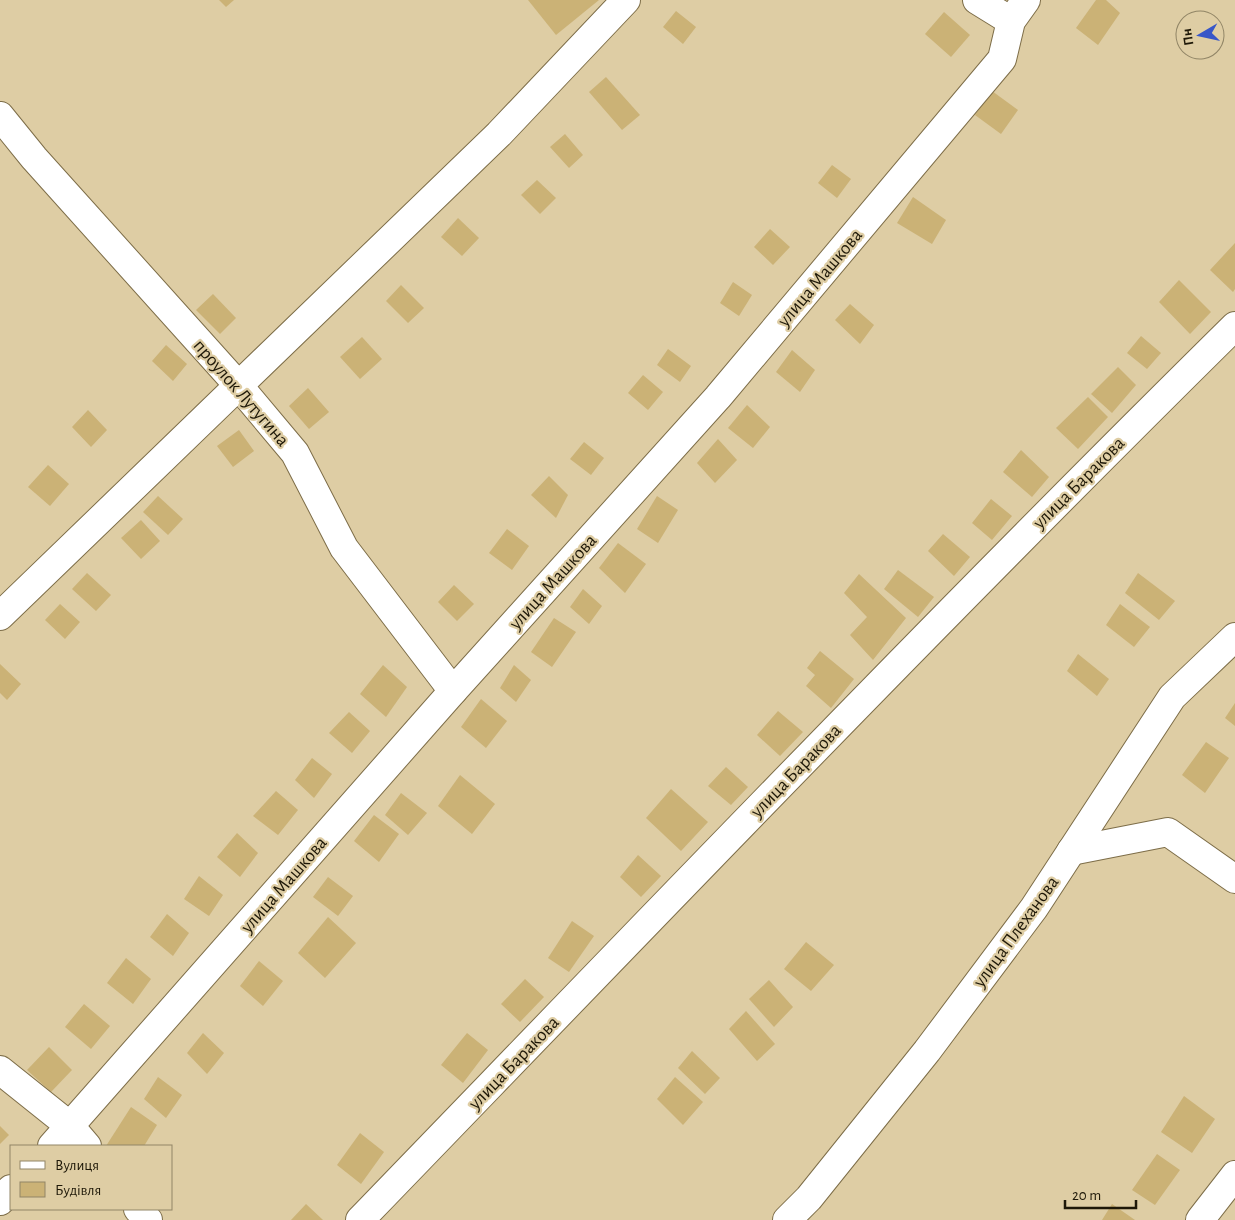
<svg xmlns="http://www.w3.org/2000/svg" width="1235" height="1220" font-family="'Alegreya Sans',sans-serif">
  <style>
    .building { fill: #cbb276 }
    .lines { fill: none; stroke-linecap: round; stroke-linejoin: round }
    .minor-casing { stroke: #7d6d48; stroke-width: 30 }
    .minor { stroke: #fff; stroke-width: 28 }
    .labels { text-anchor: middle; stroke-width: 4.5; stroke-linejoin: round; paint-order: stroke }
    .street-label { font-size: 19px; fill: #1e1808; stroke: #decda4 }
  </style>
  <rect width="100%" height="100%" fill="#decda4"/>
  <g class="building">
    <path d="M 219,0 L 234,0 L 226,7 Z"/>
    <path d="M 528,0 L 599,0 L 556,35 Z"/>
    <path d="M 1096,0 L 1106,0 L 1120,13 L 1098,45 L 1076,28 Z"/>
    <path d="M 676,11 L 696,27 L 683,44 L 663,27 Z"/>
    <path d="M 944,12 L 970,35 L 951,57 L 925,34 Z"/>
    <path d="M 606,77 L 640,115 L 622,130 L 589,92 Z"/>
    <path d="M 992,91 L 1018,110 L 1001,134 L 975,115 Z"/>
    <path d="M 565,134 L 583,155 L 569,168 L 550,147 Z"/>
    <path d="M 832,165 L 851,179 L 837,198 L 818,183 Z"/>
    <path d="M 537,180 L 556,198 L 540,214 L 521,195 Z"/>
    <path d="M 913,197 L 946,220 L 932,244 L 897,223 Z"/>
    <path d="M 458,218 L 479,238 L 462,256 L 441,237 Z"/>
    <path d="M 770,229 L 790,247 L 773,265 L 754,247 Z"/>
    <path d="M 1235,243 L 1235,289 L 1233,292 L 1210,270 Z"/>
    <path d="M 1179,280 L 1211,312 L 1190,334 L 1159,302 Z"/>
    <path d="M 733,282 L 752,295 L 739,316 L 720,303 Z"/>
    <path d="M 401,285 L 424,308 L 408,323 L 386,301 Z"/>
    <path d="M 213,294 L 236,318 L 220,334 L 196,310 Z"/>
    <path d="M 850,304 L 874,325 L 860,344 L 835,320 Z"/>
    <path d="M 1141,336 L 1161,353 L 1147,369 L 1127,353 Z"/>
    <path d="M 362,337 L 382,359 L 360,379 L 340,357 Z"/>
    <path d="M 166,345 L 187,364 L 173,381 L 152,361 Z"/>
    <path d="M 668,349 L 691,366 L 680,382 L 657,365 Z"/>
    <path d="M 792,350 L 815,370 L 800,392 L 776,372 Z"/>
    <path d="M 1118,367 L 1136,385 L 1112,413 L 1091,394 Z"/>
    <path d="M 643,375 L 663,392 L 648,410 L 628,393 Z"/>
    <path d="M 308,388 L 329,412 L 309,429 L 289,406 Z"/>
    <path d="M 1088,397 L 1108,417 L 1078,449 L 1056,428 Z"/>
    <path d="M 747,405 L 770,427 L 753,448 L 728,428 Z"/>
    <path d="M 88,410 L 107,430 L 91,447 L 72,427 Z"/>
    <path d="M 239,430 L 254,451 L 233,467 L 217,446 Z"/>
    <path d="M 718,439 L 737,460 L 715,483 L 697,463 Z"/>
    <path d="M 584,442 L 604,458 L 591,475 L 570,459 Z"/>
    <path d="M 1021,450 L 1049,477 L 1032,497 L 1003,472 Z"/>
    <path d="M 48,465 L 69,484 L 50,506 L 28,487 Z"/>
    <path d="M 549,476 L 568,495 L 556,518 L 531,495 Z"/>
    <path d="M 158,496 L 183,519 L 168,535 L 143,512 Z"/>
    <path d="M 657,496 L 678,510 L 658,543 L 637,529 Z"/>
    <path d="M 991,499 L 1012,516 L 992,540 L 972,523 Z"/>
    <path d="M 141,520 L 160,541 L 141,559 L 121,538 Z"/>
    <path d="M 507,529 L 529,546 L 512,570 L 489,553 Z"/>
    <path d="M 943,534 L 970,557 L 954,576 L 928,551 Z"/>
    <path d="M 618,543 L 646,564 L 625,593 L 599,568 Z"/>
    <path d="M 898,570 L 934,597 L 918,617 L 884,589 Z"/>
    <path d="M 87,573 L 111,595 L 96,611 L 72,589 Z"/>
    <path d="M 1138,573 L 1175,601 L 1159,620 L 1125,593 Z"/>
    <path d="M 859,574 L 906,618 L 873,660 L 850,635 L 867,617 L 844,593 Z"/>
    <path d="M 454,585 L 474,604 L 457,621 L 438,602 Z"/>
    <path d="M 583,589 L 602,606 L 589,624 L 570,607 Z"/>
    <path d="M 60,604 L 80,622 L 65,639 L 45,620 Z"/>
    <path d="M 1120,604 L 1150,627 L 1134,647 L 1106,625 Z"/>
    <path d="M 554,618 L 576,632 L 552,667 L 531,652 Z"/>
    <path d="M 820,651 L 854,679 L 831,708 L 806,686 L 815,675 L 807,668 Z"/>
    <path d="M 1078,654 L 1109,679 L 1097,696 L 1067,671 Z"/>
    <path d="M 0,664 L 21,684 L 7,700 L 0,693 Z"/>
    <path d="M 383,665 L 407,687 L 386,717 L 360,694 Z"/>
    <path d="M 514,665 L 531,680 L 516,702 L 500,688 Z"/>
    <path d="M 481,699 L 507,721 L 486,748 L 461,727 Z"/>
    <path d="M 1235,703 L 1235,726 L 1225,718 Z"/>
    <path d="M 778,711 L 803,732 L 780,756 L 757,735 Z"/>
    <path d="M 349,712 L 370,731 L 352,753 L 329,733 Z"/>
    <path d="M 1206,742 L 1229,758 L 1205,793 L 1182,775 Z"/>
    <path d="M 312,758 L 332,774 L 314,798 L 295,780 Z"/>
    <path d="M 726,767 L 748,787 L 731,805 L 708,786 Z"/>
    <path d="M 460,775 L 495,804 L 472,834 L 438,806 Z"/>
    <path d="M 671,789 L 708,822 L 681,851 L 646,818 Z"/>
    <path d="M 276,791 L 298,810 L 278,835 L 253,816 Z"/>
    <path d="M 401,793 L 427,813 L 408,835 L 385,815 Z"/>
    <path d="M 374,815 L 399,834 L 379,862 L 354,841 Z"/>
    <path d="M 237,833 L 258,853 L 240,877 L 217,857 Z"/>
    <path d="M 638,855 L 661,876 L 641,897 L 620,877 Z"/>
    <path d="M 199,876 L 223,895 L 209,916 L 184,899 Z"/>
    <path d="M 328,877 L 353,896 L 338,916 L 313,897 Z"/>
    <path d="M 167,914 L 189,933 L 173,956 L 150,937 Z"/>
    <path d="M 328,917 L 356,943 L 325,978 L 298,953 Z"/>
    <path d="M 572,921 L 594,936 L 569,972 L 548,958 Z"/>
    <path d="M 806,942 L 834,965 L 811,991 L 784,969 Z"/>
    <path d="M 126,958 L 151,979 L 133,1004 L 107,983 Z"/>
    <path d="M 259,961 L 283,981 L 263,1006 L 240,986 Z"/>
    <path d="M 525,979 L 544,997 L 520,1022 L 501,1004 Z"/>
    <path d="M 769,980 L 793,1007 L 774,1027 L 749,999 Z"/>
    <path d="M 84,1004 L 110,1026 L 91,1049 L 65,1027 Z"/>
    <path d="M 746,1011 L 775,1044 L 757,1061 L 729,1029 Z"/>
    <path d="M 203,1033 L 224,1053 L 207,1074 L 187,1053 Z"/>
    <path d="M 467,1033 L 488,1050 L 463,1083 L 441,1065 Z"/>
    <path d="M 49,1047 L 72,1070 L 51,1092 L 27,1070 Z"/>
    <path d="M 692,1051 L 720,1078 L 705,1094 L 678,1068 Z"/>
    <path d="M 158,1077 L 182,1095 L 166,1118 L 144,1099 Z"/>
    <path d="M 675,1077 L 703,1102 L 683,1125 L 657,1099 Z"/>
    <path d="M 1184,1096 L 1215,1119 L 1192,1153 L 1161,1132 Z"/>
    <path d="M 131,1107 L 157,1125 L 144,1146 L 106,1146 Z"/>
    <path d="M 0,1126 L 9,1135 L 0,1144 Z"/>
    <path d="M 360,1133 L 384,1152 L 361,1184 L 337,1165 Z"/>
    <path d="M 1157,1154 L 1180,1170 L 1155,1205 L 1132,1190 Z"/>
    <path d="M 306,1204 L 323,1220 L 291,1220 Z"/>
    <path d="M 1112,1204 L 1135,1220 L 1102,1220 Z"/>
  </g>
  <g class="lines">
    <defs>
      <g id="minor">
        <path d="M 977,0 L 1011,21"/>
        <path d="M 0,116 L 34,158 L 238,385 L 295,453 L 344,548 L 453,691"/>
        <path d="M 0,616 L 499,134 L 626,0"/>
        <path d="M 1071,851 L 1168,832 L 1235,879"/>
        <path d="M 0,1070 L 70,1126 L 87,1146"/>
        <path d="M 52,1146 L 453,691 L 718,397 L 1002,59 L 1011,21 L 1026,0"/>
        <path d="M 0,1201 L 11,1189"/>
        <path d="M 138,1209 L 148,1220"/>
        <path d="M 360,1220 C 650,920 938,619 1235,326"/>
        <path d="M 787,1220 L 809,1198 L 927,1051 L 1034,908 L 1172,697 L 1235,637"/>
        <path d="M 1200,1220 L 1235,1175"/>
      </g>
    </defs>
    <use href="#minor" class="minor-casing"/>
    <use href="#minor" class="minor"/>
  </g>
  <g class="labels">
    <g class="street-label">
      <text transform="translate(819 277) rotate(-50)" y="7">улица Машкова</text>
      <text transform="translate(242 392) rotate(49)" y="7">проулок Лутугина</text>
      <text transform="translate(1078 482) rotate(-45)" y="7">улица Баракова</text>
      <text transform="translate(552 581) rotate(-48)" y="7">улица Машкова</text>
      <text transform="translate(795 770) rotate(-46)" y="7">улица Баракова</text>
      <text transform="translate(283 884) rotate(-49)" y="7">улица Машкова</text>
      <text transform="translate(1015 931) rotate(-54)" y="7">улица Плеханова</text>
      <text transform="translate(513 1062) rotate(-46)" y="7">улица Баракова</text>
    </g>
  </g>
  <rect x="10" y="1145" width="162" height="65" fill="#decda4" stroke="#918566"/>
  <rect x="20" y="1161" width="25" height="8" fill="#ffffff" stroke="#918566"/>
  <text x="55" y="1170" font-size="15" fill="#1e1808">Вулиця</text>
  <rect x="20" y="1182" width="25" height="15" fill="#cbb276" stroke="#918566"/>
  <text x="55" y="1195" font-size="15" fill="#1e1808">Будівля</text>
  <g transform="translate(1200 35) rotate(261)"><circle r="24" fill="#decda4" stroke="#918566"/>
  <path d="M0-4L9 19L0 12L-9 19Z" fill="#3756c8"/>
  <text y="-8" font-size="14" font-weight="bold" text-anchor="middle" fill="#1e1808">Пн</text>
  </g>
  <path d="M1065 1200v8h71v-8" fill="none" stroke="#1e1808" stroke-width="2.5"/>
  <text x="1072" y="1200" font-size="15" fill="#1e1808" stroke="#decda4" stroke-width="4" paint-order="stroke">20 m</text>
</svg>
